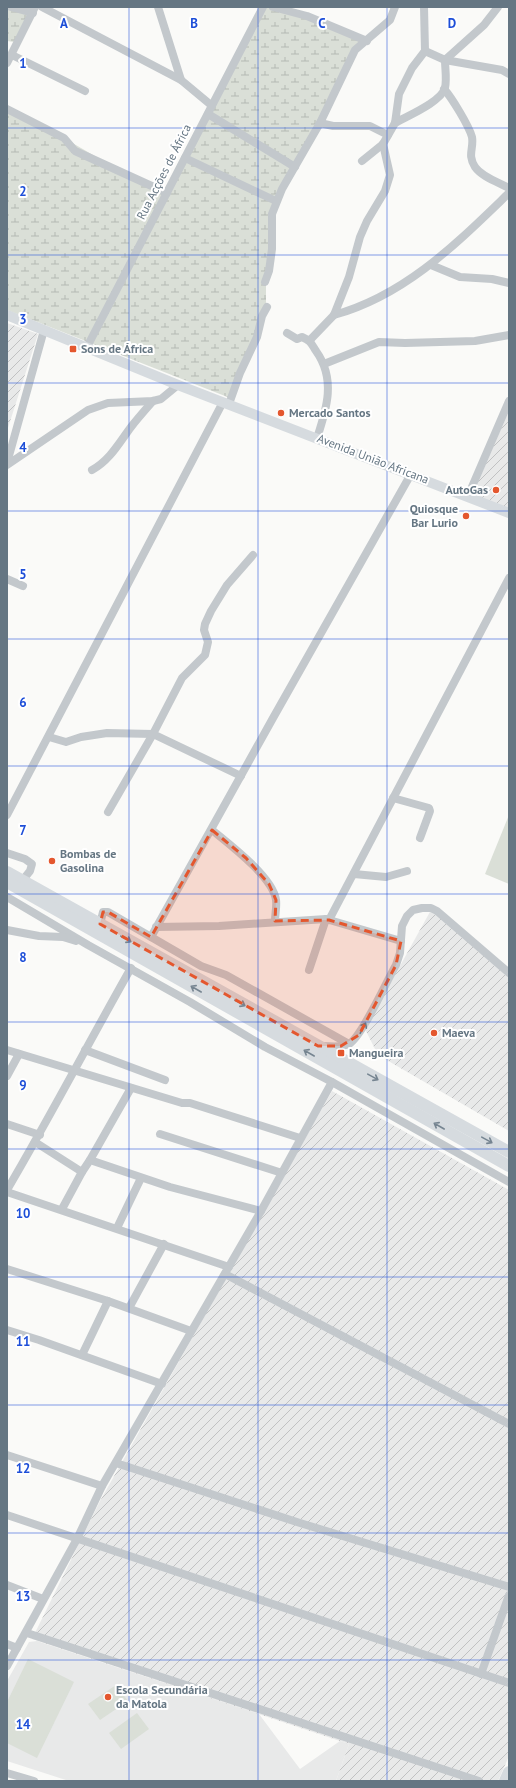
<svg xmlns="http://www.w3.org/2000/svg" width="516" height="1788" font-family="'PT Sans',sans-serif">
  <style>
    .built { fill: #e8e9e9 }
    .industrial { fill: url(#industrial-furrows) }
    .wetland { fill: url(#wetland-marsh) }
    .pitch { fill: #dadfd7 }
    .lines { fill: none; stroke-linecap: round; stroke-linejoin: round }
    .minor { stroke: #c3c8cc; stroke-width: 8 }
    .major { stroke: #d6dbdf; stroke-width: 10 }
    .highway { stroke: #d6dbdf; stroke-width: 12 }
    .oneway { stroke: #768591 }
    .oneway2 { stroke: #6a7a87 }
    .marked { fill: #e4572e; fill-opacity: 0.2; stroke: #e4572e; stroke-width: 3; stroke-dasharray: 8 5; stroke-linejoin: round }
    .grid { fill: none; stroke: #1d4ed8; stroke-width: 1; stroke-opacity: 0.55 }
    .poi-dot { fill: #e4572e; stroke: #fff; stroke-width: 1.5 }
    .labels { text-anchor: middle; stroke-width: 4; stroke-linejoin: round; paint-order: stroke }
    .street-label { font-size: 12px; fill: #657683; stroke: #fff }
    .poi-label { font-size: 12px; font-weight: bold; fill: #657683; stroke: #fff; text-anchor: start }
    .grid-label { font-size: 13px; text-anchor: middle; font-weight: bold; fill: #1d4ed8; stroke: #fff; stroke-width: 4; stroke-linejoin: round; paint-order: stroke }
  </style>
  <defs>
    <pattern id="industrial-furrows" width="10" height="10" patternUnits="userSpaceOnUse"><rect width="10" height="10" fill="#e8e9e9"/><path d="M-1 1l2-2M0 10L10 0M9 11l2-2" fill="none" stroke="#c0c1c2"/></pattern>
    <pattern id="wetland-marsh" width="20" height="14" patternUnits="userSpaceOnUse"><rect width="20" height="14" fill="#dadfd7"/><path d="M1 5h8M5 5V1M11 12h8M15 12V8" fill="none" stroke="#b4b9b4"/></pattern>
  </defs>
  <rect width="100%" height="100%" fill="#fafaf8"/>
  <path class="built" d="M 37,1641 L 259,1714 L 300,1769 L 340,1741 L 349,1744 L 336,1781 L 69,1781 L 7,1761 L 7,1681 L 29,1642 Z"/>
  <g class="industrial">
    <path d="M 7,323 L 38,334 L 7,431 Z"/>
    <path d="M 508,413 L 509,413 L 509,509 L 472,496 Z"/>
    <path d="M 431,910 L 509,978 L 509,1131 L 378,1055 L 365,1029 Z"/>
    <path d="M 332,1091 L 509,1190 L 509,1756 L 498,1781 L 336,1781 L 349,1744 L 32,1639 L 100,1501 Z"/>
  </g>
  <g class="wetland">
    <path d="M 7,7 L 35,7 L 14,42 L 7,41 Z"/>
    <path d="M 266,7 L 287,7 L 363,42 L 274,209 L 266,281 L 266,305 L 230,398 L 7,310 L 7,105 L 155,191 L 164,194 Z"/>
  </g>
  <g class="pitch">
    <path d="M 509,815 L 509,884 L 485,874 Z"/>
    <path d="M 28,1659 L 74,1682 L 37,1758 L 7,1743 L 7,1702 Z"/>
    <path d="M 116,1685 L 128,1701 L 100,1720 L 88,1704 Z"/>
    <path d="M 137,1713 L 149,1729 L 121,1749 L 109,1733 Z"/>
  </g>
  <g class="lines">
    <g class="minor">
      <path d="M 11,7 L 33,13"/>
      <path d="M 42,7 L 181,80 L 211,105"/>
      <path d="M 158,7 L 181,80"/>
      <path d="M 273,7 L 307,16 L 367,41"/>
      <path d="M 425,51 L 445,60 L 502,70 L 509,74"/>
      <path d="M 12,55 L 85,91"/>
      <path d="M 7,63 L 35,7"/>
      <path d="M 444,89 C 452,98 469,126 472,137 C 474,149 467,154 475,167 C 482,177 498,182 509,188"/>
      <path d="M 7,109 L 64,138 L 75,151 L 167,193"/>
      <path d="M 208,114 L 295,167"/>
      <path d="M 320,123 L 333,126 L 370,126 L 388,135"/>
      <path d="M 395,123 C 407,116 441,102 445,88 C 447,79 445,69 445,60 L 484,25 L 498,7"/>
      <path d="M 185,158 L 276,201"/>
      <path d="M 362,161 L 383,144 L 395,123 L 399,94 L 412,68 L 425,51 L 424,7"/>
      <path d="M 431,265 L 460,277 L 492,279 L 509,283"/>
      <path d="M 265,282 L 269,271 L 272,249 L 272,214 L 282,189 L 320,123 L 355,50 L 390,20 L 395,7"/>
      <path d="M 334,315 C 406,295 457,243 509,193"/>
      <path d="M 287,333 L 297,339 L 302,337 C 311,341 311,343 316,351 C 336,379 327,408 317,438"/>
      <path d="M 310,340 L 334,315 L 349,277 L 360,237 L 367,221 L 385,191 L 390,175 L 383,144"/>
      <path d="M 87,347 L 263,7"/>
      <path d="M 324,364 L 379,342 L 405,343 L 475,341 L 509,335"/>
      <path d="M 229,404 L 240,373 L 257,337 L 262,316 L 267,307"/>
      <path d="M 7,463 L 44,330"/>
      <path d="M 7,465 L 88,410 L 108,403 L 153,401 L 161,399 L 178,385"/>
      <path d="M 92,470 C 110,460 119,443 131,427 C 138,418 146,409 153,401"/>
      <path d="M 468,496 L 509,401"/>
      <path d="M 7,579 L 23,586"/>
      <path d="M 49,737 L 66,742 L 81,737 L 107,733 L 153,734 L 241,776"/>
      <path d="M 393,798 L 429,808 L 430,811 L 420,838"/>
      <path d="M 108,812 L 153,734 L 182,678 L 205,655 L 208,642 L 204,630 L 205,624 L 211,611 L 227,585 L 253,555"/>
      <path d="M 7,815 L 223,402"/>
      <path d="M 212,830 C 229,844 273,877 276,900 C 277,906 275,914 275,921"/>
      <path d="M 7,853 L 25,859 L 32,864 L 30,871 L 22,881"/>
      <path d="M 354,874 L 386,877 L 407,871"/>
      <path d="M 7,897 L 88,945 L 190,1002 L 265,1047 L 332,1082 L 509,1182"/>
      <path d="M 329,920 L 509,578"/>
      <path d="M 100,924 L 103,912 L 108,912 L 201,966 L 226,975 L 349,1044"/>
      <path d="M 156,927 L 219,926 L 326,919 L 401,941"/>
      <path d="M 7,930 L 39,936 L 63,937 L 76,941"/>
      <path d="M 151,937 C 237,782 323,628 411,474"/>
      <path d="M 309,970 L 326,919"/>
      <path d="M 322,1046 C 331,1046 341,1048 349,1044 C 362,1037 387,980 396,965 L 400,953 L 402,926 L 407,916 L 413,910 L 422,908 L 431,908 L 437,911 L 509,973"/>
      <path d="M 7,1050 L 182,1103 L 190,1103 L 300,1138"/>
      <path d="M 85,1050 L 165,1080"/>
      <path d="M 7,1076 L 19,1054"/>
      <path d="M 7,1124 L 40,1135"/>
      <path d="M 160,1134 L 282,1173"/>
      <path d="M 35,1142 L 82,1172 L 90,1160 L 170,1187 L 261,1211"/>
      <path d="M 90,1160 L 131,1088"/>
      <path d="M 7,1190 C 50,1117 89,1042 131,968"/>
      <path d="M 7,1192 L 229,1267"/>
      <path d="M 62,1209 L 82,1172"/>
      <path d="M 117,1228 L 141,1178"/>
      <path d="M 7,1269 L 108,1301 L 191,1331"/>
      <path d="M 225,1274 L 509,1424"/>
      <path d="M 129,1308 L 164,1244"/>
      <path d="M 7,1330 L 39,1340 L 162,1384"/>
      <path d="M 82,1355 L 108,1301"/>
      <path d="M 7,1455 L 102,1486"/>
      <path d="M 116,1463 L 300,1523 L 509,1587"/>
      <path d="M 7,1515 L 509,1683"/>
      <path d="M 7,1585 L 43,1599"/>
      <path d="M 27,1633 L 479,1781"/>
      <path d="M 7,1644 L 17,1648"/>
      <path d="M 7,1666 L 77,1539 L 102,1486 L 261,1211 L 332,1082"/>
      <path d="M 481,1674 L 509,1595"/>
      <path d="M 7,1773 L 34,1781"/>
    </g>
    <path class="major" d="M 7,315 L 178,385 L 509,513"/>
    <g class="highway">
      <path d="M 7,872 L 509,1152"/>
      <path d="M 7,882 L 509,1166"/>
      <path d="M 505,1781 L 509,1772"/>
    </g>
  </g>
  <defs><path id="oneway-shaft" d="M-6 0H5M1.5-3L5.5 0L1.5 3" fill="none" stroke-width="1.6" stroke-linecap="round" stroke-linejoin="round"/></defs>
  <g class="oneway">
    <use href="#oneway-shaft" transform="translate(126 939) rotate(29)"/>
    <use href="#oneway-shaft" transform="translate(196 989) rotate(-150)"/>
    <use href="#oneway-shaft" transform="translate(240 1003) rotate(29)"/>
    <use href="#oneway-shaft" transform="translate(309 1053) rotate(-150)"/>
    <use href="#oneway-shaft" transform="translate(373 1077) rotate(29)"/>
    <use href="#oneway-shaft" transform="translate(439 1126) rotate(-150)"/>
    <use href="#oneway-shaft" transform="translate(487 1140) rotate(29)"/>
  </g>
  <use class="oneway2" href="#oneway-shaft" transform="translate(363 1028) rotate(-62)"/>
  <path class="marked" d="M 212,830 L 246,858 L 269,884 L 276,900 L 275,921 L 329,920 L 401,941 L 396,965 L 359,1035 L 341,1046 L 318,1046 L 100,924 L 103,912 L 108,912 L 151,937 Z"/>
  <path class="grid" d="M 129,7 L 129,1781M 258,7 L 258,1781M 387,7 L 387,1781M 7,128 L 509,128M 7,255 L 509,255M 7,383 L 509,383M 7,511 L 509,511M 7,639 L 509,639M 7,766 L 509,766M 7,894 L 509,894M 7,1022 L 509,1022M 7,1149 L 509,1149M 7,1277 L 509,1277M 7,1405 L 509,1405M 7,1533 L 509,1533M 7,1660 L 509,1660"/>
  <g class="poi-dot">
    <rect x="69" y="345" width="8" height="8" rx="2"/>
    <circle cx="281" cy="413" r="4"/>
    <circle cx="496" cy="490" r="4"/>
    <circle cx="466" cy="516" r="4"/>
    <circle cx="52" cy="861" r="4"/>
    <circle cx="434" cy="1033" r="4"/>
    <rect x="337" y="1049" width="8" height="8" rx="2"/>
    <circle cx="108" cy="1697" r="4"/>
  </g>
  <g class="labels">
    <g class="street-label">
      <text transform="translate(164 172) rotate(-63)" y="4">Rua Acções de África</text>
      <text transform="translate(373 459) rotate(21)" y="4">Avenida União Africana</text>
    </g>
    <g class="poi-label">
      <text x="81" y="353">Sons de África</text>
      <text x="289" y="417">Mercado Santos</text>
      <text x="488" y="494" text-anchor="end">AutoGas</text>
      <text x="458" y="513" text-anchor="end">Quiosque<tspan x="458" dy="14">Bar Lurio</tspan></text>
      <text x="60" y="858">Bombas de<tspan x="60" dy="14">Gasolina</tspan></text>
      <text x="442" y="1037">Maeva</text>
      <text x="349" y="1057">Mangueira</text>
      <text x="116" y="1694">Escola Secundária<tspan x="116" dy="14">da Matola</tspan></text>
    </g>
  </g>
  <g class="grid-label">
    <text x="64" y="28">A</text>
    <text x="194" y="28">B</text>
    <text x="322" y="28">C</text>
    <text x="452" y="28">D</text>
    <text x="23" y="68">1</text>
    <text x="23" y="196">2</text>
    <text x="23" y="324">3</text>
    <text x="23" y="452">4</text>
    <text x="23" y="579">5</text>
    <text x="23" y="707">6</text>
    <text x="23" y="835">7</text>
    <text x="23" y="962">8</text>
    <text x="23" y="1090">9</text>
    <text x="23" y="1218">10</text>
    <text x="23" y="1346">11</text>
    <text x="23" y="1473">12</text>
    <text x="23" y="1601">13</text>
    <text x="23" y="1729">14</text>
  </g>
  <rect width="516" height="1788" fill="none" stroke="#657683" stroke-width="16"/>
</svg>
